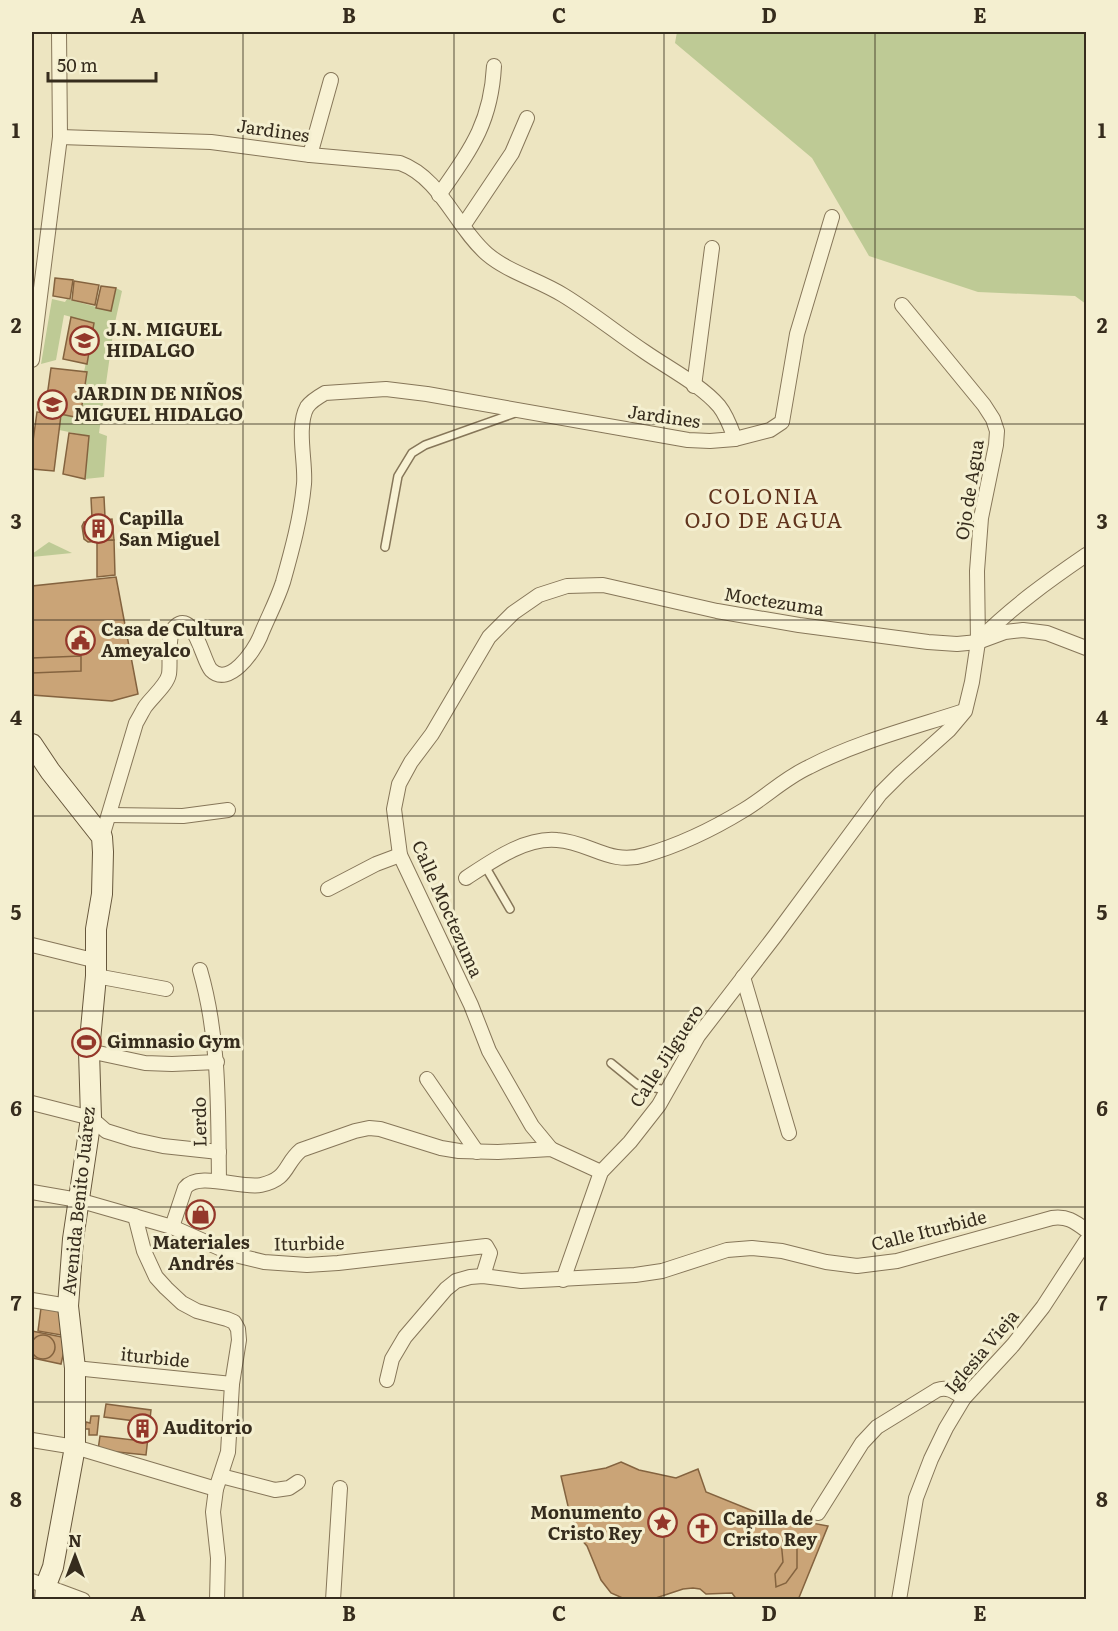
<svg xmlns="http://www.w3.org/2000/svg" width="1118" height="1631" font-family="Literata,serif">
  <style>
    .green { fill: #beca95 }
    .building { fill: #caa477; stroke: #84633f; stroke-width: 1.5 }
    .lines { fill: none; stroke-linecap: round; stroke-linejoin: round }
    .lane-casing { stroke: #867659; stroke-width: 10 }
    .street-casing { stroke: #867659; stroke-width: 16 }
    .secondary-casing { stroke: #67573c; stroke-width: 22 }
    .lane { stroke: #f8f2d4; stroke-width: 7 }
    .street { stroke: #f8f2d4; stroke-width: 14 }
    .secondary { stroke: #f8f2d4; stroke-width: 20 }
    .grid { fill: none; stroke: #362c1d; stroke-width: 1.5; stroke-opacity: 0.55 }
    .labels { text-anchor: middle; stroke-width: 6; stroke-linejoin: round; paint-order: stroke }
    .street-label { font-size: 18px; fill: #362c1d; stroke: #f4efd0 }
    .poi-label { font-size: 18px; font-weight: bold; fill: #362c1d; stroke: #f4efd0; text-anchor: start }
    .quarter-label { font-size: 21px; letter-spacing: 1.5px; fill: #61341d; stroke: #f4efd0 }
    .neatline { fill: none; stroke: #362c1d; stroke-width: 2 }
    .grid-label { font-size: 20px; text-anchor: middle; font-weight: bold; fill: #362c1d }
  </style>
  <rect width="100%" height="100%" fill="#ede5c1"/>
  <g class="green">
    <path d="M 677,32 L 1086,32 L 1086,304 L 1075,296 L 978,292 L 869,256 L 812,158 L 675,43 Z"/>
    <path d="M 116,288 L 122,291 L 114,327 L 99,433 L 107,436 L 104,477 L 85,479 L 89,436 L 59,430 L 62,414 L 80,417 L 87,373 L 84,372 L 94,323 L 64,315 L 56,360 L 41,364 L 52,299 L 65,302 L 67,299 L 111,311 Z"/>
    <path d="M 49,542 L 72,553 L 32,557 L 32,554 Z"/>
  </g>
  <g class="building">
    <path d="M 55,278 L 73,280 L 70,299 L 53,296 Z"/>
    <path d="M 74,281 L 99,285 L 95,305 L 72,300 Z"/>
    <path d="M 101,286 L 116,288 L 111,311 L 96,308 Z"/>
    <path d="M 71,317 L 94,323 L 87,364 L 63,359 Z"/>
    <path d="M 51,368 L 87,372 L 80,418 L 45,411 Z"/>
    <path d="M 37,412 L 61,415 L 54,471 L 32,469 L 32,448 Z"/>
    <path d="M 69,433 L 89,436 L 85,479 L 63,474 Z"/>
    <path d="M 104,497 L 105,517 L 92,518 L 91,498 Z"/>
    <path d="M 112,519 L 114,540 L 88,542 L 84,539 L 82,526 L 84,522 Z"/>
    <path d="M 114,540 L 115,575 L 97,577 L 97,541 Z"/>
    <path d="M 116,577 L 138,694 L 112,701 L 32,695 L 32,586 Z"/>
    <path d="M 81,656 L 81,671 L 32,673 L 32,658 Z"/>
    <path d="M 41,1308 L 65,1312 L 61,1335 L 38,1331 Z"/>
    <path d="M 32,1331 L 67,1338 L 61,1364 L 32,1358 Z"/>
    <circle cx="43" cy="1347" r="12"/>
    <path d="M 106,1404 L 151,1410 L 146,1455 L 98,1450 L 100,1436 L 133,1440 L 135,1421 L 104,1417 Z"/>
    <path d="M 91,1416 L 99,1416 L 97,1435 L 89,1435 L 89,1429 L 85,1429 L 86,1422 L 90,1423 Z"/>
    <path d="M 621,1462 L 639,1470 L 676,1478 L 698,1469 L 706,1492 L 758,1513 L 828,1526 L 798,1600 L 737,1600 L 732,1593 L 706,1594 L 700,1589 L 693,1588 L 683,1589 L 653,1599 L 627,1600 L 611,1593 L 601,1580 L 587,1546 L 580,1538 L 568,1506 L 561,1476 L 606,1468 Z"/>
    <path d="M 781,1540 L 797,1545 L 797,1568 L 786,1583 L 776,1587 L 775,1574 L 783,1562 Z"/>
  </g>
  <g class="lines">
    <defs>
      <g id="lane">
        <path d="M 385,547 L 398,476 L 412,453 L 425,445 L 518,412"/>
        <path d="M 485,866 L 510,909"/>
        <path d="M 611,1063 L 638,1085 L 667,1090"/>
      </g>
      <g id="street">
        <path d="M 60,137 L 211,142 L 310,155 L 400,163 C 441,178 455,226 487,254 C 508,272 539,280 563,295 C 591,312 618,334 645,352 C 668,368 701,385 719,406 C 727,416 731,428 735,439 L 710,441 L 688,440 L 427,394 L 386,389 L 325,393 C 318,397 311,401 307,407 C 296,427 306,463 304,484 C 301,517 292,550 283,582 C 277,601 267,619 260,637 C 254,651 229,688 211,670 C 203,662 194,610 176,626 C 166,634 171,662 169,674 C 167,685 152,697 145,707 C 142,712 139,718 136,723 L 102,837"/>
        <path d="M 310,155 L 331,80"/>
        <path d="M 439,195 C 471,149 491,123 494,66"/>
        <path d="M 463,226 L 512,153 L 527,118"/>
        <path d="M 32,360 L 60,137 L 59,32"/>
        <path d="M 694,386 L 712,248"/>
        <path d="M 735,439 L 770,430 L 782,422 L 797,334 L 832,217"/>
        <path d="M 979,640 C 1012,607 1048,581 1086,555"/>
        <path d="M 109,815 L 183,816 L 228,810"/>
        <path d="M 466,878 C 492,861 525,837 557,840 C 590,842 610,866 645,855 C 680,845 713,829 744,810 C 767,796 785,778 809,767 C 857,742 912,728 964,711"/>
        <path d="M 328,889 L 376,864 L 400,855"/>
        <path d="M 32,945 L 97,961"/>
        <path d="M 200,970 C 220,1039 218,1110 219,1181"/>
        <path d="M 96,976 L 166,989"/>
        <path d="M 743,977 L 789,1133"/>
        <path d="M 89,1051 L 145,1063 L 172,1064 L 217,1062"/>
        <path d="M 427,1079 L 477,1152"/>
        <path d="M 32,1103 L 91,1118 L 106,1131 L 135,1140 L 163,1146 L 219,1152"/>
        <path d="M 551,1149 L 532,1126 L 489,1051 L 471,1005 L 400,855 L 394,809 L 399,784 L 411,762 L 432,734 L 489,637 L 513,613 L 539,595 L 567,586 L 603,585 L 717,611 L 799,625 L 928,642 L 957,644 L 978,642 L 1005,632 L 1023,630 L 1047,633 L 1086,648"/>
        <path d="M 32,1192 L 78,1200 L 172,1227 L 235,1255 L 264,1262 L 307,1265 L 338,1263 L 486,1246 L 490,1253 L 483,1276"/>
        <path d="M 135,1216 L 144,1251 L 156,1277 L 166,1288 L 182,1303 L 197,1311 L 227,1319 L 234,1322 L 238,1329 L 239,1340 L 232,1384 L 228,1452 L 216,1489 L 213,1512 L 218,1558 L 217,1600"/>
        <path d="M 172,1227 L 185,1188 C 198,1171 241,1189 261,1185 C 289,1179 284,1164 301,1150 L 355,1131 L 369,1128 L 380,1129 L 441,1148 L 459,1151 L 498,1152 L 551,1149 L 601,1172"/>
        <path d="M 563,1280 L 601,1172 L 630,1142 L 659,1105 L 698,1036 L 775,936 L 880,794 L 900,774 L 949,730 L 965,711 L 972,682 L 978,642 L 977,571 L 981,518 L 996,445 L 997,431 L 993,419 L 984,405 L 902,305"/>
        <path d="M 32,1300 L 68,1306"/>
        <path d="M 75,1368 L 232,1384"/>
        <path d="M 387,1380 L 392,1359 L 405,1337 L 446,1289 L 456,1281 L 470,1277 L 483,1276 L 521,1281 L 635,1275 L 662,1271 L 727,1250 L 752,1248 L 782,1251 L 826,1262 L 857,1266 L 897,1261 L 1052,1218 C 1067,1216 1074,1221 1086,1230"/>
        <path d="M 32,1440 L 75,1447 L 216,1489"/>
        <path d="M 221,1476 L 275,1490 L 289,1488 L 298,1482"/>
        <path d="M 818,1513 L 862,1443 L 877,1427 L 937,1390 C 948,1386 955,1392 964,1398"/>
        <path d="M 32,1581 L 83,1600"/>
        <path d="M 333,1600 L 340,1488"/>
        <path d="M 899,1600 L 916,1498 L 931,1459 L 946,1428 L 964,1398 L 1013,1345 L 1043,1307 L 1086,1241"/>
      </g>
      <path id="secondary" d="M 32,744 L 50,771 L 102,837 L 103,852 L 102,894 L 96,929 L 96,976 L 89,1051 L 91,1118 L 73,1239 L 68,1306 L 75,1368 L 75,1447 L 53,1567 L 46,1585 L 45,1600"/>
    </defs>
    <use href="#lane" class="lane-casing"/>
    <use href="#street" class="street-casing"/>
    <use href="#secondary" class="secondary-casing"/>
    <use href="#lane" class="lane"/>
    <use href="#street" class="street"/>
    <use href="#secondary" class="secondary"/>
  </g>
  <path class="grid" d="M 243,32 L 243,1600M 454,32 L 454,1600M 664,32 L 664,1600M 875,32 L 875,1600M 32,229 L 1086,229M 32,424 L 1086,424M 32,620 L 1086,620M 32,816 L 1086,816M 32,1011 L 1086,1011M 32,1207 L 1086,1207M 32,1402 L 1086,1402"/>
  <defs>
    <symbol id="school-ring" viewBox="-11 -11 22 22"><circle r="9.5" fill="#f4efd0" stroke="#94372a" stroke-width="1.5"/><path d="M0-5L7-2L0 1L-7-2ZM-4 1L0 2.5L4 1V4Q0 6-4 4Z" fill="#94372a"/></symbol>
    <symbol id="building-ring" viewBox="-11 -11 22 22"><circle r="9.5" fill="#f4efd0" stroke="#94372a" stroke-width="1.5"/><path d="M-4-6H4V6H1V3H-1V6H-4ZM-2.5-4.3h1.7v1.8h-1.7ZM.8-4.3h1.7v1.8H.8ZM-2.5-1h1.7V.8h-1.7ZM.8-1h1.7V.8H.8Z" fill="#94372a"/></symbol>
    <symbol id="civic-ring" viewBox="-11 -11 22 22"><circle r="9.5" fill="#f4efd0" stroke="#94372a" stroke-width="1.5"/><path d="M-.6-6.5H3V-4.5H.6V-3L4-1V1h2V6H-6V1h2V-1L-.6-3ZM-1.2 2.5V6h2.4V2.5Z" fill="#94372a"/></symbol>
    <symbol id="stadium-ring" viewBox="-11 -11 22 22"><circle r="9.5" fill="#f4efd0" stroke="#94372a" stroke-width="1.5"/><path d="M0-5a6.5 5 0 1 0 0 10a6.5 5 0 1 0 0-10ZM-3.5-1.8h7v3.6h-7Z" fill="#94372a"/></symbol>
    <symbol id="shop-ring" viewBox="-11 -11 22 22"><circle r="9.5" fill="#f4efd0" stroke="#94372a" stroke-width="1.5"/><path d="M-5-2.5h2.3a2.7 3.5 0 0 1 5.4 0H5L5.5 6h-11ZM-1.5-2.5h3a1.5 2.3 0 0 0-3 0Z" fill="#94372a"/></symbol>
    <symbol id="sight-ring" viewBox="-11 -11 22 22"><circle r="9.5" fill="#f4efd0" stroke="#94372a" stroke-width="1.5"/><path d="M0-6L1.8-2.2L6-1.7L2.9 1.2L3.7 5.4L0 3.3L-3.7 5.4L-2.9 1.2L-6-1.7L-1.8-2.2Z" fill="#94372a"/></symbol>
    <symbol id="church-ring" viewBox="-11 -11 22 22"><circle r="9.5" fill="#f4efd0" stroke="#94372a" stroke-width="1.5"/><path d="M-1.2-6h2.4v3.5h3.3v2.4h-3.3V6h-2.4V-.1h-3.3v-2.4h3.3Z" fill="#94372a"/></symbol>
  </defs>
  <g fill-rule="evenodd">
    <use href="#school-ring" x="68" y="324" width="33" height="33"/>
    <use href="#school-ring" x="36" y="388" width="33" height="33"/>
    <use href="#building-ring" x="82" y="512" width="33" height="33"/>
    <use href="#civic-ring" x="64" y="624" width="33" height="33"/>
    <use href="#stadium-ring" x="70" y="1026" width="33" height="33"/>
    <use href="#shop-ring" x="184" y="1198" width="33" height="33"/>
    <use href="#building-ring" x="126" y="1412" width="33" height="33"/>
    <use href="#sight-ring" x="646" y="1506" width="33" height="33"/>
    <use href="#church-ring" x="686" y="1512" width="33" height="33"/>
  </g>
  <g class="labels">
    <g class="street-label">
      <text transform="translate(273 131) rotate(8)" y="6">Jardines</text>
      <text transform="translate(664 417) rotate(8)" y="6">Jardines</text>
      <text transform="translate(970 490) rotate(-81)" y="6">Ojo de Agua</text>
      <text transform="translate(774 602) rotate(9)" y="6">Moctezuma</text>
      <text transform="translate(447 909) rotate(66)" y="6">Calle Moctezuma</text>
      <text transform="translate(667 1056) rotate(-57)" y="6">Calle Jilguero</text>
      <text transform="translate(200 1122) rotate(-91)" y="6">Lerdo</text>
      <text transform="translate(79 1201) rotate(-84)" y="6">Avenida Benito Juárez</text>
      <text transform="translate(929 1231) rotate(-14)" y="6">Calle Iturbide</text>
      <text transform="translate(309 1244) rotate(-1)" y="6">Iturbide</text>
      <text transform="translate(982 1352) rotate(-50)" y="6">Iglesia Vieja</text>
      <text transform="translate(155 1358) rotate(6)" y="6">iturbide</text>
    </g>
    <g class="poi-label">
      <text x="106" y="336">J.N. MIGUEL<tspan x="106" dy="21">HIDALGO</tspan></text>
      <text x="74" y="400">JARDIN DE NIÑOS<tspan x="74" dy="21">MIGUEL HIDALGO</tspan></text>
      <text x="119" y="525">Capilla<tspan x="119" dy="21">San Miguel</tspan></text>
      <text x="101" y="636">Casa de Cultura<tspan x="101" dy="21">Ameyalco</tspan></text>
      <text x="107" y="1048">Gimnasio Gym</text>
      <text x="201" y="1249" text-anchor="middle">Materiales<tspan x="201" dy="21">Andrés</tspan></text>
      <text x="163" y="1434">Auditorio</text>
      <text x="642" y="1519" text-anchor="end">Monumento<tspan x="642" dy="21">Cristo Rey</tspan></text>
      <text x="723" y="1525">Capilla de<tspan x="723" dy="21">Cristo Rey</tspan></text>
    </g>
    <g class="quarter-label">
      <text x="764" y="504">COLONIA<tspan x="764" dy="24">OJO DE AGUA</tspan></text>
    </g>
  </g>
  <rect width="1118" height="1631" fill="none" stroke="#f4efd0" stroke-width="66"/>
  <g transform="translate(75 1556)" stroke="#f4efd0" stroke-width="4.5" paint-order="stroke">
  <path d="M0-4.5L10 22L0 15L-10 22Z" fill="#362c1d"/>
  <text y="-9" font-size="16" font-weight="bold" text-anchor="middle" fill="#362c1d">N</text>
  </g>
  <path d="M48 72v9h108v-9" fill="none" stroke="#362c1d" stroke-width="3"/>
  <text x="57" y="72" font-size="18" fill="#362c1d" stroke="#f4efd0" stroke-width="4.5" paint-order="stroke">50 m</text>
  <rect x="33" y="33" width="1052" height="1565" class="neatline"/>
  <g class="grid-label">
    <text x="138" y="23">A</text>
    <text x="349" y="23">B</text>
    <text x="559" y="23">C</text>
    <text x="769" y="23">D</text>
    <text x="980" y="23">E</text>
    <text x="16" y="138">1</text>
    <text x="1102" y="138">1</text>
    <text x="16" y="333">2</text>
    <text x="1102" y="333">2</text>
    <text x="16" y="529">3</text>
    <text x="1102" y="529">3</text>
    <text x="16" y="725">4</text>
    <text x="1102" y="725">4</text>
    <text x="16" y="920">5</text>
    <text x="1102" y="920">5</text>
    <text x="16" y="1116">6</text>
    <text x="1102" y="1116">6</text>
    <text x="16" y="1311">7</text>
    <text x="1102" y="1311">7</text>
    <text x="16" y="1507">8</text>
    <text x="1102" y="1507">8</text>
    <text x="138" y="1621">A</text>
    <text x="349" y="1621">B</text>
    <text x="559" y="1621">C</text>
    <text x="769" y="1621">D</text>
    <text x="980" y="1621">E</text>
  </g>
</svg>
